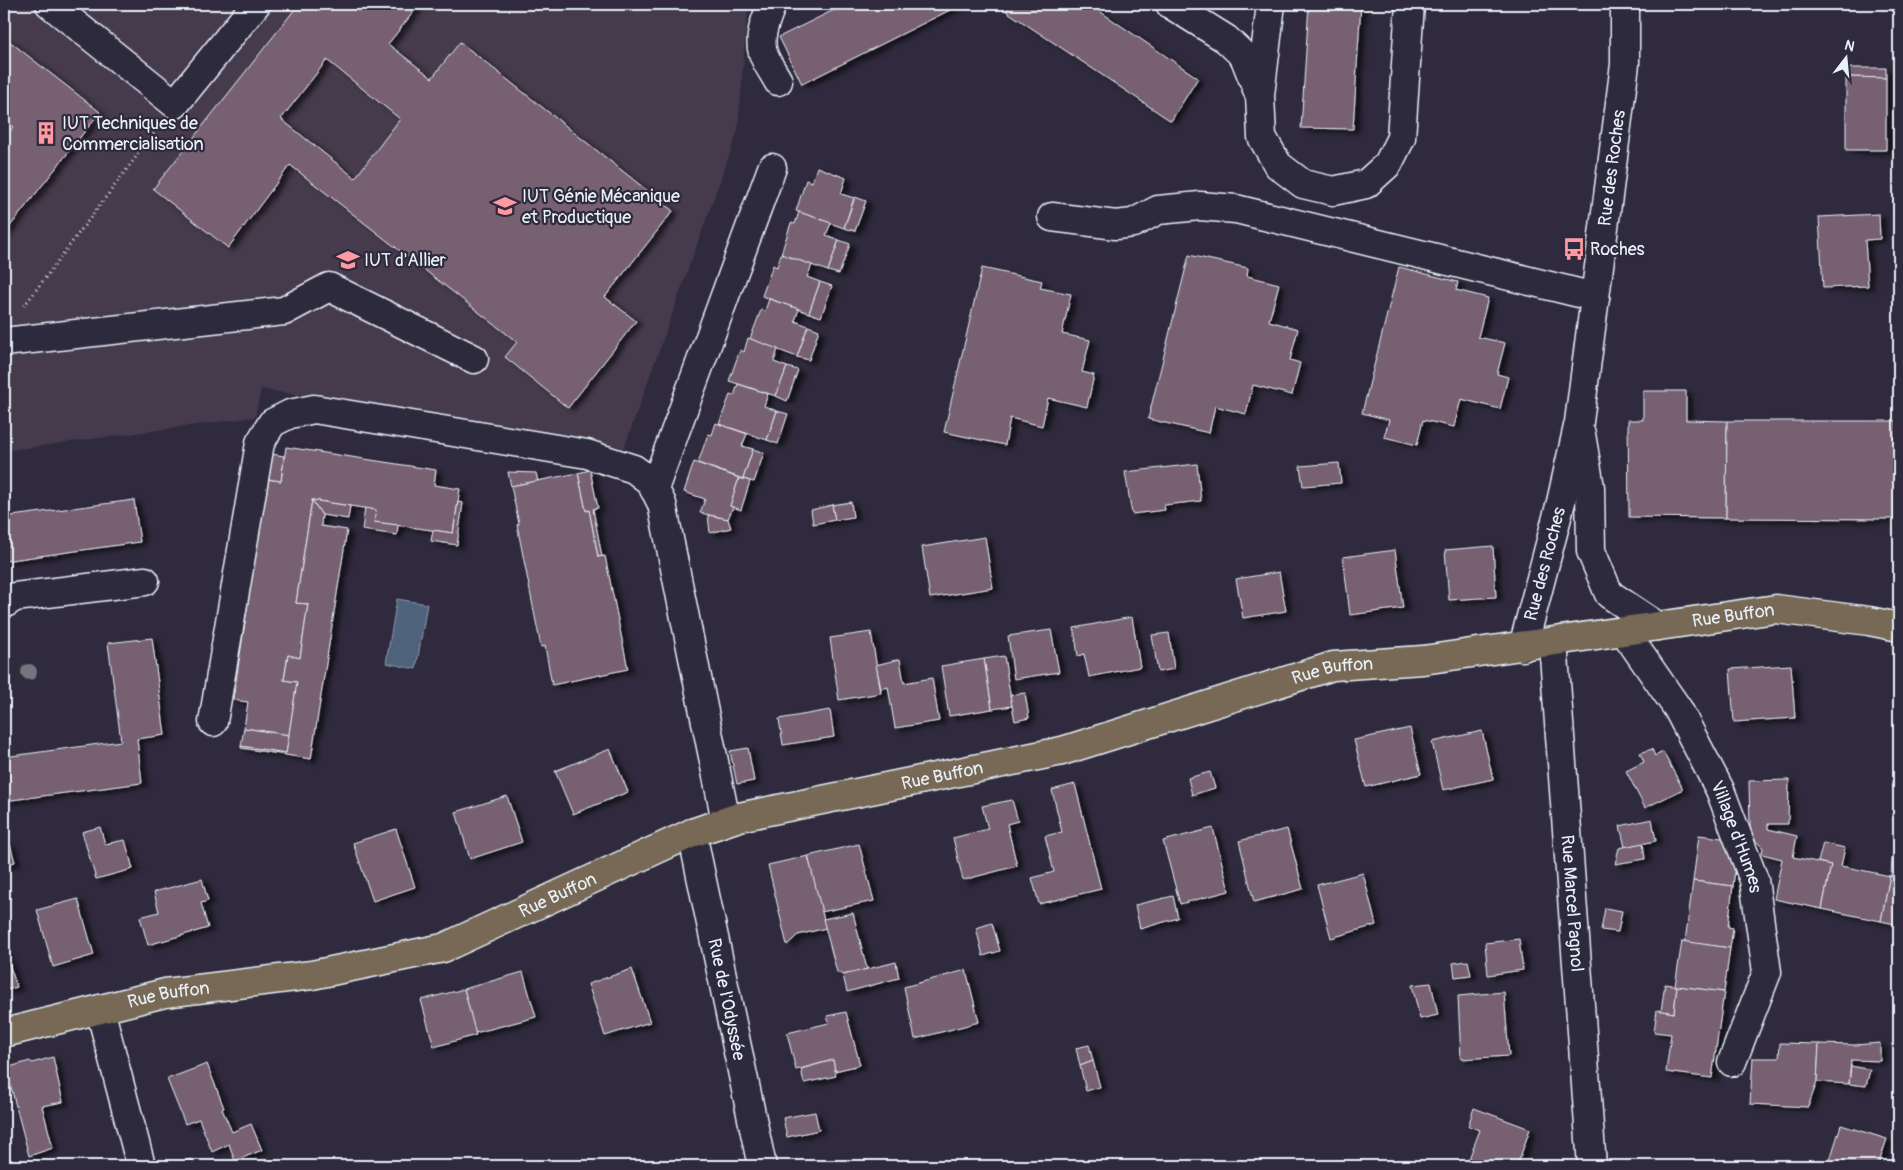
<svg xmlns="http://www.w3.org/2000/svg" width="1903" height="1170" font-family="Pangolin,sans-serif">
  <style>
    .built { fill: #453a4d }
    .water { fill: #50627b; stroke: #8d9bad }
    .building { fill: #776072; stroke: #e8f1f8; fill-rule: evenodd; filter: url(#shadow) }
    .lines { fill: none; stroke-linecap: round; stroke-linejoin: round }
    .minor-casing { stroke: #e8f1f8; stroke-width: 31 }
    .major-casing { stroke: #e8f1f8; stroke-width: 31 }
    .path { stroke: #e8f1f8; stroke-width: 3; stroke-dasharray: 1 4; stroke-linecap: butt }
    .minor { stroke: #2f2a3d; stroke-width: 28 }
    .major { stroke: #776954; stroke-width: 28 }
    .tree { fill: #73767e }
    .labels { text-anchor: middle; stroke-width: 4.5; stroke-linejoin: round; paint-order: stroke }
    .poi-label { font-size: 18px; fill: #e8f1f8; stroke: #2f2a3d; text-anchor: start }
    .street-label { font-size: 18px; fill: #e8f1f8; stroke: #2f2a3d }
  </style>
  <defs>
    <filter id="shadow"><feDropShadow dx="5.5" dy="3" stdDeviation="2.5" flood-color="#0009"/></filter>
  </defs>
  <rect width="100%" height="100%" fill="#2f2a3d"/>
  <filter id="ink" filterUnits="userSpaceOnUse"><feTurbulence type="fractalNoise" baseFrequency=".02" numOctaves="2"/><feDisplacementMap in="SourceGraphic" scale="10" xChannelSelector="R" yChannelSelector="G"/><feConvolveMatrix kernelMatrix="1 2 1 2 8 2 1 2 1" color-interpolation-filters="sRGB"/></filter>
  <g filter="url(#ink)">
    <path class="built" d="M 4,4 L 748,4 L 738,131 L 624,448 L 261,389 L 255,417 L 4,451 Z"/>
    <path class="water" d="M 397,599 L 427,604 L 416,669 L 386,663 Z"/>
    <g class="building">
      <path d="M 299,4 L 420,4 L 388,44 L 432,78 L 460,42 L 673,211 L 605,297 L 636,321 L 568,408 L 505,357 L 517,342 L 290,165 L 228,248 L 153,189 ZM 327,60 L 400,119 L 355,178 L 281,119 Z"/>
      <path d="M 846,4 L 962,4 L 802,84 L 779,37 Z"/>
      <path d="M 1011,4 L 1089,4 L 1198,78 L 1171,121 L 1006,11 Z"/>
      <path d="M 1309,4 L 1361,4 L 1353,129 L 1301,128 Z"/>
      <path d="M 4,37 L 100,112 L 4,234 L 4,139 L 13,127 L 4,119 Z"/>
      <path d="M 1848,68 L 1886,68 L 1886,78 L 1848,77 Z"/>
      <path d="M 1848,77 L 1886,78 L 1886,150 L 1846,150 L 1846,78 Z"/>
      <path d="M 817,167 L 846,178 L 841,194 L 854,198 L 844,228 L 796,211 L 806,180 L 812,182 Z"/>
      <path d="M 855,197 L 866,201 L 855,231 L 844,228 Z"/>
      <path d="M 799,212 L 831,223 L 826,235 L 839,240 L 828,271 L 781,254 L 791,223 L 795,224 Z"/>
      <path d="M 1879,214 L 1880,239 L 1865,240 L 1868,286 L 1823,288 L 1819,217 Z"/>
      <path d="M 839,240 L 850,244 L 839,274 L 828,271 Z"/>
      <path d="M 781,254 L 812,265 L 807,277 L 820,282 L 809,313 L 762,296 L 773,265 L 777,267 Z"/>
      <path d="M 1189,255 L 1248,268 L 1247,276 L 1279,284 L 1269,321 L 1298,329 L 1290,360 L 1300,363 L 1292,395 L 1253,385 L 1246,414 L 1215,406 L 1209,433 L 1148,419 Z"/>
      <path d="M 1399,267 L 1458,282 L 1456,290 L 1488,298 L 1478,337 L 1505,343 L 1497,374 L 1508,377 L 1500,409 L 1461,399 L 1454,427 L 1423,420 L 1417,445 L 1384,437 L 1389,420 L 1362,413 Z"/>
      <path d="M 982,268 L 1042,281 L 1040,288 L 1071,294 L 1062,334 L 1090,340 L 1082,372 L 1094,375 L 1087,407 L 1048,398 L 1042,426 L 1010,418 L 1005,445 L 944,432 Z"/>
      <path d="M 820,282 L 832,286 L 821,317 L 809,313 Z"/>
      <path d="M 769,299 L 799,309 L 795,321 L 808,326 L 797,357 L 750,339 L 761,310 L 765,311 Z"/>
      <path d="M 808,326 L 819,330 L 809,360 L 797,357 Z"/>
      <path d="M 748,338 L 778,349 L 774,362 L 787,367 L 776,396 L 729,381 L 740,350 L 744,352 Z"/>
      <path d="M 787,367 L 798,370 L 787,401 L 776,396 Z"/>
      <path d="M 738,384 L 768,394 L 764,406 L 777,411 L 767,440 L 719,424 L 730,395 L 734,396 Z"/>
      <path d="M 1643,391 L 1686,391 L 1686,420 L 1727,421 L 1726,518 L 1629,517 L 1628,420 L 1643,420 Z"/>
      <path d="M 777,411 L 788,414 L 778,444 L 767,440 Z"/>
      <path d="M 1727,421 L 1899,421 L 1899,519 L 1726,518 Z"/>
      <path d="M 716,423 L 747,434 L 742,446 L 753,449 L 743,479 L 698,463 L 708,434 L 712,435 Z"/>
      <path d="M 286,447 L 436,470 L 434,485 L 460,489 L 453,533 L 374,522 L 376,510 L 312,500 L 296,603 L 308,604 L 300,658 L 288,655 L 284,680 L 297,682 L 289,735 L 244,728 L 248,702 L 233,700 L 267,479 L 281,481 Z"/>
      <path d="M 753,449 L 764,453 L 754,482 L 743,479 Z"/>
      <path d="M 271,454 L 284,456 L 281,481 L 267,479 Z"/>
      <path d="M 694,462 L 739,478 L 730,506 L 733,507 L 728,519 L 700,513 L 705,499 L 684,492 Z"/>
      <path d="M 1339,463 L 1341,483 L 1303,486 L 1300,466 Z"/>
      <path d="M 1197,464 L 1201,501 L 1164,505 L 1165,510 L 1132,514 L 1125,472 Z"/>
      <path d="M 590,470 L 598,508 L 593,509 L 602,557 L 598,557 L 589,510 L 586,511 L 578,473 Z"/>
      <path d="M 508,472 L 536,473 L 538,481 L 511,486 Z"/>
      <path d="M 578,473 L 586,511 L 589,510 L 598,557 L 605,556 L 628,669 L 552,685 L 545,646 L 541,647 L 517,525 L 519,524 L 511,486 Z"/>
      <path d="M 739,478 L 750,481 L 741,510 L 730,506 Z"/>
      <path d="M 134,500 L 140,542 L 4,561 L 4,517 Z"/>
      <path d="M 312,500 L 322,515 L 321,526 L 347,530 L 311,759 L 241,748 L 241,746 L 286,753 L 297,682 L 284,680 L 288,655 L 300,658 L 308,604 L 296,603 Z"/>
      <path d="M 312,500 L 350,506 L 348,519 L 322,515 Z"/>
      <path d="M 458,502 L 463,503 L 457,545 L 431,541 L 433,530 L 453,533 Z"/>
      <path d="M 851,502 L 853,517 L 835,520 L 832,505 Z"/>
      <path d="M 832,505 L 835,520 L 813,524 L 811,510 Z"/>
      <path d="M 365,508 L 376,510 L 374,522 L 398,525 L 397,535 L 362,530 Z"/>
      <path d="M 708,515 L 728,519 L 731,528 L 710,533 Z"/>
      <path d="M 985,537 L 993,588 L 930,598 L 922,547 Z"/>
      <path d="M 1493,546 L 1496,597 L 1449,600 L 1445,550 Z"/>
      <path d="M 1395,550 L 1403,608 L 1350,615 L 1343,557 Z"/>
      <path d="M 1279,572 L 1286,611 L 1243,618 L 1236,579 Z"/>
      <path d="M 1132,617 L 1140,667 L 1089,677 L 1084,654 L 1078,656 L 1074,628 Z"/>
      <path d="M 1051,630 L 1059,672 L 1014,679 L 1008,636 Z"/>
      <path d="M 871,632 L 881,693 L 839,700 L 830,638 Z"/>
      <path d="M 1169,633 L 1174,669 L 1158,672 L 1152,635 Z"/>
      <path d="M 152,638 L 165,735 L 137,739 L 142,783 L 4,801 L 4,757 L 121,741 L 108,643 Z"/>
      <path d="M 1004,656 L 1012,706 L 992,709 L 984,659 Z"/>
      <path d="M 900,659 L 904,683 L 932,678 L 939,721 L 895,728 L 888,687 L 881,689 L 876,665 Z"/>
      <path d="M 984,659 L 992,709 L 949,716 L 941,666 Z"/>
      <path d="M 1791,665 L 1795,718 L 1734,722 L 1730,669 Z"/>
      <path d="M 1025,693 L 1029,718 L 1015,721 L 1010,695 Z"/>
      <path d="M 830,710 L 834,737 L 783,745 L 779,719 Z"/>
      <path d="M 244,728 L 289,735 L 286,753 L 241,746 Z"/>
      <path d="M 1410,728 L 1421,774 L 1366,787 L 1354,740 Z"/>
      <path d="M 1482,731 L 1493,779 L 1443,790 L 1432,742 Z"/>
      <path d="M 748,748 L 754,781 L 737,784 L 730,751 Z"/>
      <path d="M 610,749 L 628,792 L 573,814 L 555,771 Z"/>
      <path d="M 1652,749 L 1655,756 L 1663,752 L 1683,789 L 1645,808 L 1626,771 L 1644,762 L 1640,753 Z"/>
      <path d="M 1210,772 L 1215,788 L 1192,795 L 1188,778 Z"/>
      <path d="M 1789,780 L 1788,824 L 1768,824 L 1768,829 L 1797,836 L 1793,857 L 1831,865 L 1822,909 L 1774,899 L 1782,859 L 1762,854 L 1763,848 L 1755,840 L 1750,828 L 1749,781 Z"/>
      <path d="M 1075,784 L 1101,889 L 1039,904 L 1032,878 L 1054,872 L 1045,836 L 1062,832 L 1052,790 Z"/>
      <path d="M 507,796 L 522,842 L 470,859 L 456,812 Z"/>
      <path d="M 1012,800 L 1018,821 L 1007,824 L 1017,866 L 963,880 L 953,838 L 988,829 L 982,806 Z"/>
      <path d="M 1652,819 L 1656,841 L 1625,847 L 1620,826 Z"/>
      <path d="M 100,827 L 105,844 L 125,840 L 133,869 L 96,879 L 82,832 Z"/>
      <path d="M 1213,828 L 1229,891 L 1180,904 L 1163,841 Z"/>
      <path d="M 396,829 L 415,887 L 373,901 L 353,843 Z"/>
      <path d="M 1287,829 L 1303,889 L 1254,902 L 1239,841 Z"/>
      <path d="M 1699,835 L 1729,839 L 1736,861 L 1733,886 L 1693,881 Z"/>
      <path d="M 1643,843 L 1645,859 L 1615,864 L 1619,848 Z"/>
      <path d="M 1823,843 L 1845,848 L 1841,866 L 1890,876 L 1881,921 L 1822,909 L 1831,865 L 1818,862 Z"/>
      <path d="M 10,844 L 15,862 L 4,865 L 4,846 Z"/>
      <path d="M 859,844 L 874,901 L 821,912 L 808,856 Z"/>
      <path d="M 808,856 L 826,928 L 798,935 L 787,945 L 768,865 Z"/>
      <path d="M 1892,858 L 1899,858 L 1899,878 L 1891,876 Z"/>
      <path d="M 1363,873 L 1376,925 L 1331,938 L 1317,885 Z"/>
      <path d="M 1890,876 L 1899,878 L 1899,925 L 1881,921 Z"/>
      <path d="M 202,879 L 208,901 L 201,903 L 208,928 L 148,945 L 140,917 L 159,912 L 154,892 Z"/>
      <path d="M 1693,881 L 1733,886 L 1728,927 L 1733,928 L 1730,948 L 1685,942 Z"/>
      <path d="M 1173,896 L 1178,918 L 1140,929 L 1135,905 Z"/>
      <path d="M 78,899 L 94,955 L 53,967 L 37,910 Z"/>
      <path d="M 1605,908 L 1622,911 L 1618,932 L 1601,930 Z"/>
      <path d="M 853,913 L 867,969 L 843,975 L 837,972 L 823,919 Z"/>
      <path d="M 992,923 L 1000,951 L 983,956 L 976,928 Z"/>
      <path d="M 1519,939 L 1523,970 L 1488,975 L 1485,943 Z"/>
      <path d="M 1682,941 L 1730,948 L 1724,992 L 1675,986 Z"/>
      <path d="M 4,949 L 17,987 L 4,991 Z"/>
      <path d="M 1468,961 L 1471,975 L 1455,977 L 1453,963 Z"/>
      <path d="M 896,962 L 899,978 L 847,992 L 843,975 Z"/>
      <path d="M 632,969 L 650,1022 L 605,1036 L 588,984 Z"/>
      <path d="M 966,970 L 979,1022 L 915,1039 L 904,987 Z"/>
      <path d="M 523,972 L 536,1017 L 475,1033 L 464,989 Z"/>
      <path d="M 1431,983 L 1438,1015 L 1420,1019 L 1412,985 Z"/>
      <path d="M 1665,984 L 1677,986 L 1674,1013 L 1661,1011 Z"/>
      <path d="M 1677,986 L 1724,992 L 1712,1078 L 1666,1072 L 1671,1034 L 1654,1032 L 1657,1010 L 1674,1013 Z"/>
      <path d="M 464,989 L 476,1035 L 434,1047 L 421,1000 Z"/>
      <path d="M 1504,992 L 1509,1056 L 1461,1059 L 1458,996 Z"/>
      <path d="M 846,1012 L 860,1065 L 835,1071 L 833,1060 L 796,1070 L 787,1033 L 829,1023 L 827,1016 Z"/>
      <path d="M 1780,1043 L 1819,1044 L 1817,1082 L 1808,1107 L 1750,1104 L 1753,1058 L 1779,1058 Z"/>
      <path d="M 1880,1043 L 1880,1061 L 1851,1060 L 1849,1084 L 1817,1082 L 1819,1044 L 1855,1045 Z"/>
      <path d="M 1089,1045 L 1093,1061 L 1080,1066 L 1076,1048 Z"/>
      <path d="M 53,1057 L 63,1102 L 42,1106 L 53,1148 L 29,1156 L 6,1068 L 30,1061 L 32,1063 Z"/>
      <path d="M 833,1060 L 836,1076 L 804,1083 L 801,1069 Z"/>
      <path d="M 1093,1061 L 1100,1087 L 1086,1091 L 1080,1066 Z"/>
      <path d="M 207,1064 L 224,1108 L 222,1109 L 232,1132 L 251,1124 L 262,1150 L 235,1161 L 229,1144 L 212,1152 L 199,1119 L 185,1124 L 167,1079 Z"/>
      <path d="M 1851,1066 L 1870,1070 L 1866,1086 L 1849,1084 Z"/>
      <path d="M 1474,1108 L 1530,1129 L 1517,1166 L 1473,1166 L 1467,1164 L 1480,1130 L 1468,1126 Z"/>
      <path d="M 815,1112 L 819,1130 L 787,1137 L 783,1118 Z"/>
      <path d="M 1841,1125 L 1887,1139 L 1878,1166 L 1828,1166 Z"/>
      <path d="M 192,1159 L 194,1166 L 166,1166 Z"/>
    </g>
    <g class="lines">
      <defs>
        <g id="minor">
          <path d="M 50,4 L 175,104 L 256,4"/>
          <path d="M 772,4 C 766,19 758,37 763,53 C 766,63 774,73 778,81"/>
          <path d="M 1170,4 L 1226,39 L 1244,56 L 1259,94"/>
          <path d="M 1271,4 L 1260,95 L 1262,137 L 1278,165 L 1303,184 L 1333,191 L 1366,184 L 1388,164 L 1401,138 L 1410,4"/>
          <path d="M 1052,217 L 1116,225 L 1133,223 L 1158,210 L 1200,206 L 1236,209 L 1595,297"/>
          <path d="M 4,342 L 284,311 L 329,287 L 474,359"/>
          <path d="M 1581,434 L 1590,487 L 1591,551 L 1609,594 L 1657,626"/>
          <path d="M 654,489 L 772,168"/>
          <path d="M 4,604 L 15,597 L 145,581"/>
          <path id="s1" d="M 1624,631 L 1678,709 L 1720,790 L 1754,880 L 1767,972 L 1732,1062"/>
          <path id="s2" d="M 1553,642 L 1592,1166"/>
          <path id="s3" d="M 1523,647 L 1561,502 L 1579,422 L 1625,64 L 1625,4"/>
          <path d="M 213,722 L 260,443 L 272,423 L 290,414 L 314,409 L 587,454 L 634,469 L 651,482 L 662,504 L 726,821"/>
          <path id="s4" d="M 692,833 L 762,1166"/>
          <path d="M 100,1009 L 141,1166"/>
        </g>
        <g id="major">
          <path id="s5" d="M 4,1033 L 165,993 L 312,975 L 443,948 L 692,833 L 739,817 L 1062,751 L 1333,666 L 1423,660 L 1776,609 L 1869,621 L 1899,627"/>
        </g>
      </defs>
      <use href="#minor" class="minor-casing"/>
      <use href="#major" class="major-casing"/>
      <path class="path" d="M 24,306 L 157,129"/>
      <use href="#minor" class="minor"/>
      <use href="#major" class="major"/>
    </g>
    <circle class="tree" cx="29" cy="672" r="8"/>
  </g>
  <defs>
    <symbol id="building-bare" viewBox="-9 -9 18 18"><path d="M-4-6H4V6H1V3H-1V6H-4ZM-2.5-4.3h1.7v1.8h-1.7ZM.8-4.3h1.7v1.8H.8ZM-2.5-1h1.7V.8h-1.7ZM.8-1h1.7V.8H.8Z" fill="#ff9aa2" stroke="#2f2a3d" stroke-width="2.5" paint-order="stroke"/></symbol>
    <symbol id="university-bare" viewBox="-9 -9 18 18"><path d="M0-5L7-2L0 1L-7-2ZM-4 1L0 2.5L4 1V4Q0 6-4 4Z" fill="#ff9aa2" stroke="#2f2a3d" stroke-width="2.5" paint-order="stroke"/></symbol>
    <symbol id="bus-bare" viewBox="-9 -9 18 18"><path d="M-5-6H5V4H4V6H2V4H-2V6H-4V4H-5ZM-3.5-4V0h7V-4ZM-3.5 1.2v1.5H-2V1.2ZM2 1.2v1.5H3.5V1.2Z" fill="#ff9aa2" stroke="#2f2a3d" stroke-width="2.5" paint-order="stroke"/></symbol>
  </defs>
  <g fill-rule="evenodd">
    <use href="#building-bare" x="30" y="117" width="32" height="32"/>
    <use href="#university-bare" x="489" y="190" width="32" height="32"/>
    <use href="#bus-bare" x="1558" y="233" width="32" height="32"/>
    <use href="#university-bare" x="332" y="244" width="32" height="32"/>
  </g>
  <g class="labels">
    <g class="poi-label">
      <text x="62" y="129">IUT Techniques de<tspan x="62" dy="21">Commercialisation</tspan></text>
      <text x="522" y="202">IUT Génie Mécanique<tspan x="522" dy="21">et Productique</tspan></text>
      <text x="1590" y="255">Roches</text>
      <text x="364" y="266">IUT d'Allier</text>
    </g>
    <g class="street-label">
      <text dy="6" stroke="none"><textPath href="#s3" startOffset="488">Rue des Roches</textPath></text>
      <text dy="6" stroke="none"><textPath href="#s3" startOffset="86">Rue des Roches</textPath></text>
      <text dy="6" stroke="none"><textPath href="#s5" startOffset="1789">Rue Buffon</textPath></text>
      <text dy="6" stroke="none"><textPath href="#s5" startOffset="1384">Rue Buffon</textPath></text>
      <text dy="6" stroke="none"><textPath href="#s5" startOffset="979">Rue Buffon</textPath></text>
      <text dy="6" stroke="none"><textPath href="#s1" startOffset="236">Village d'Humes</textPath></text>
      <text dy="6" stroke="none"><textPath href="#s5" startOffset="574">Rue Buffon</textPath></text>
      <text dy="6" stroke="none"><textPath href="#s2" startOffset="262">Rue Marcel Pagnol</textPath></text>
      <text dy="6" stroke="none"><textPath href="#s5" startOffset="169">Rue Buffon</textPath></text>
      <text dy="6" stroke="none"><textPath href="#s4" startOffset="170">Rue de l'Odyssée</textPath></text>
    </g>
  </g>
  <rect width="1903" height="1170" fill="none" stroke="#2f2a3d" stroke-width="20"/>
  <rect x="10" y="10" width="1883" height="1150" fill="none" stroke="#e8f1f8" stroke-width="2" filter="url(#ink)"/>
  <g transform="translate(1846 58) rotate(16)" stroke="#2f2a3d" stroke-width="4" paint-order="stroke">
  <path d="M0-4L9 19L0 12L-9 19Z" fill="#e8f1f8"/>
  <text y="-8" font-size="14" font-weight="bold" text-anchor="middle" fill="#e8f1f8">N</text>
  </g>
</svg>
